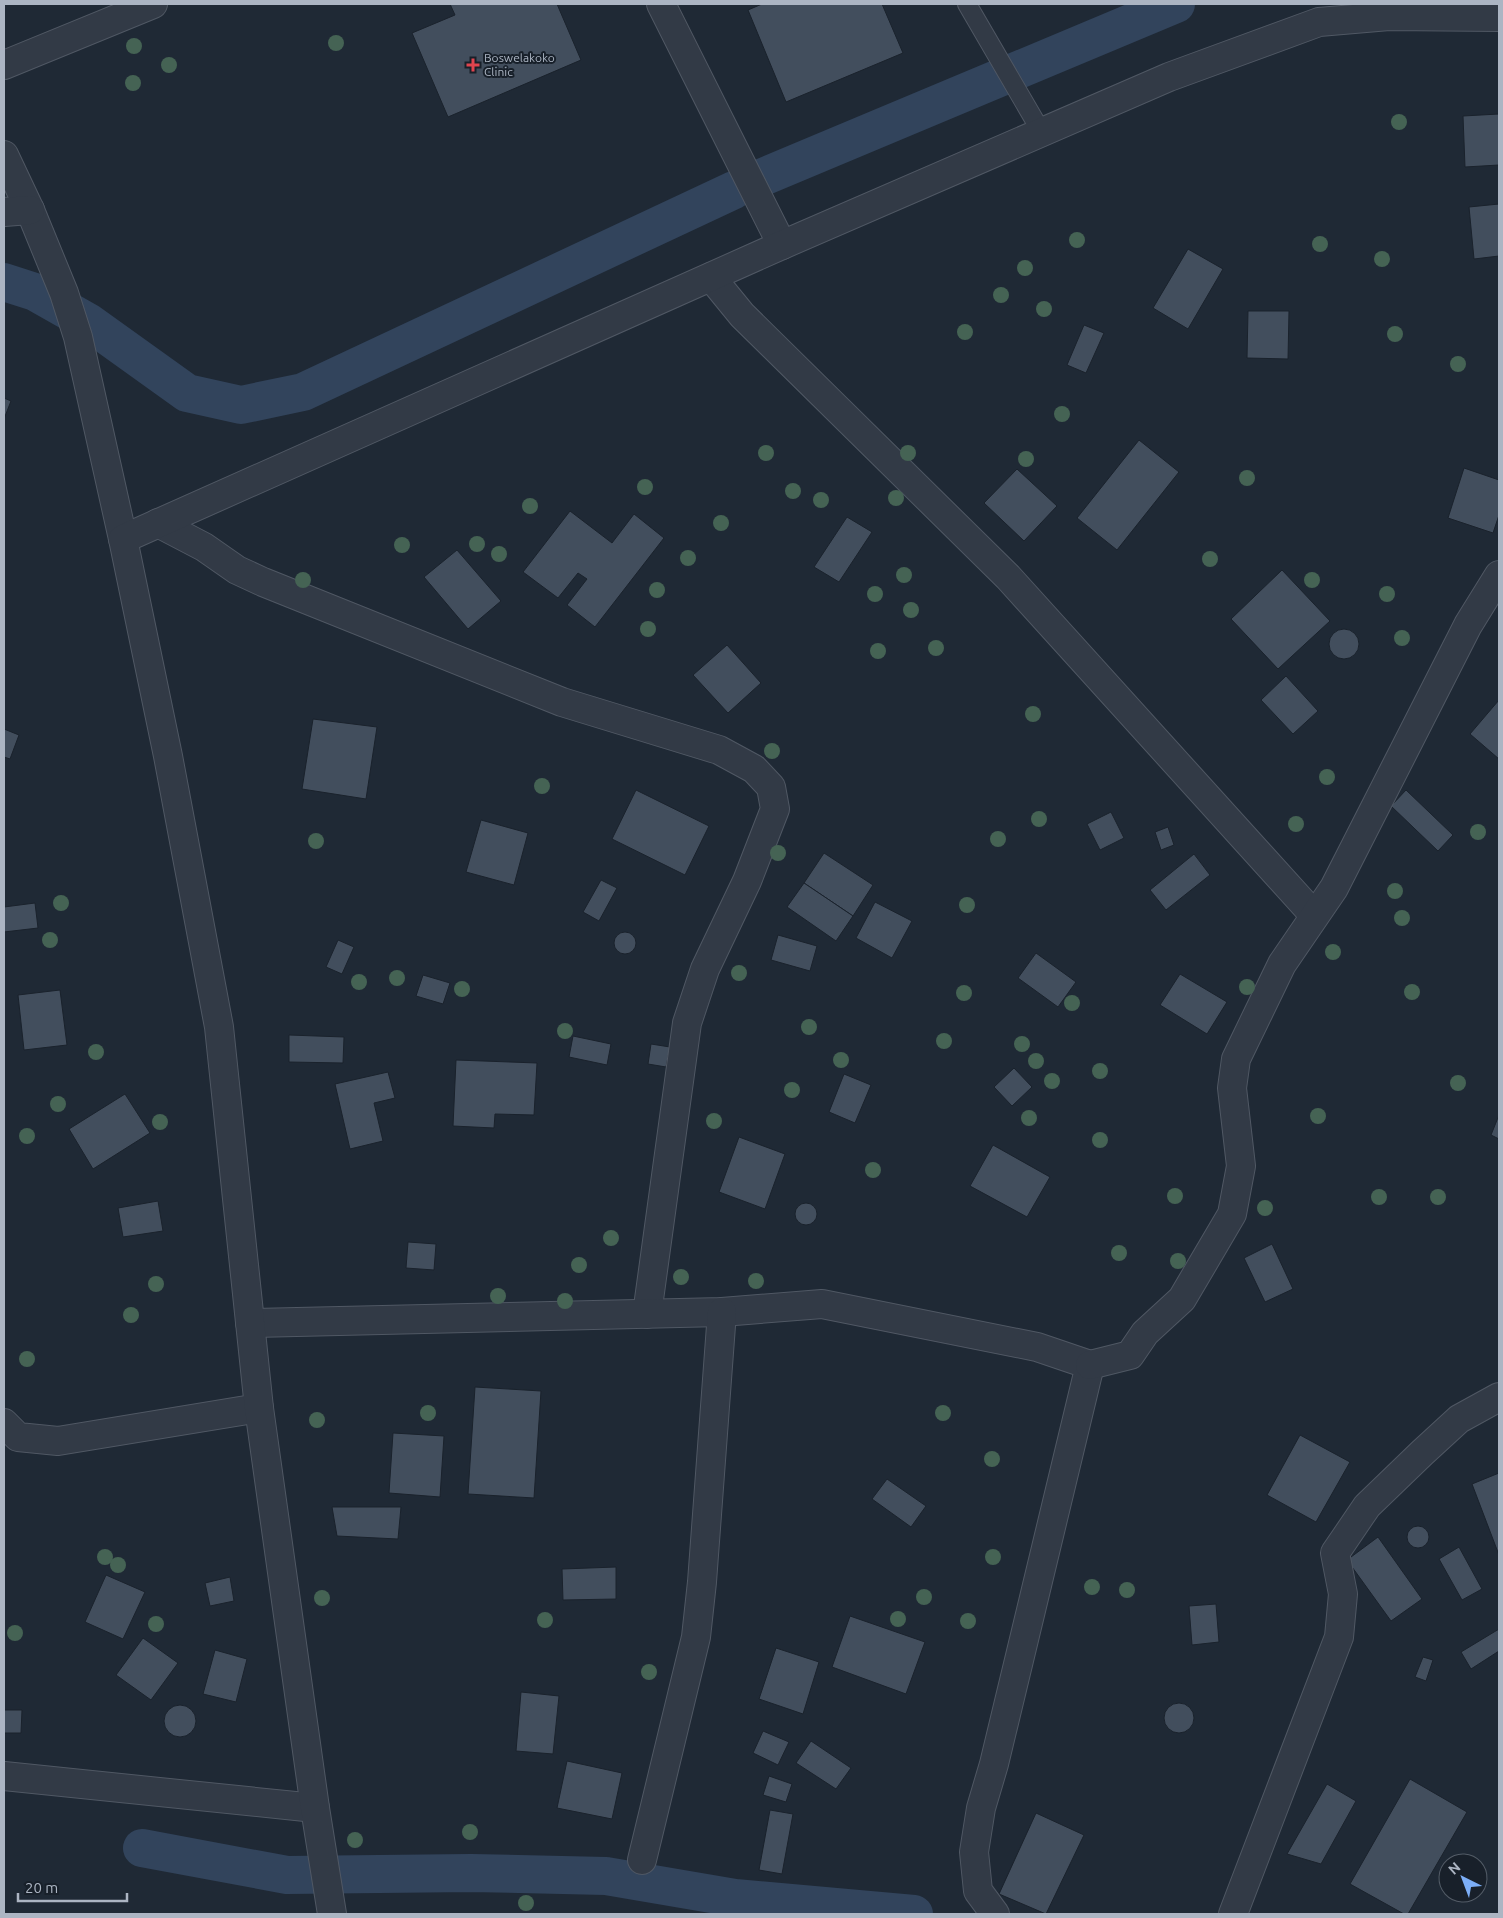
<svg xmlns="http://www.w3.org/2000/svg" width="1503" height="1918" font-family="Ubuntu,sans-serif">
  <style>
    .lines { fill: none; stroke-linecap: round; stroke-linejoin: round }
    .canal { stroke: #32445c; stroke-width: 38 }
    .building { fill: #424e5d; stroke: #1a222c }
    .service-casing { stroke: #505864; stroke-width: 20 }
    .minor-casing { stroke: #505864; stroke-width: 30 }
    .tertiary-casing { stroke: #505864; stroke-width: 30 }
    .service { stroke: #323a46; stroke-width: 18 }
    .minor { stroke: #323a46; stroke-width: 28 }
    .tertiary { stroke: #323a46; stroke-width: 28 }
    .tree { fill: #456354 }
    .health-dot { fill: #e0444e; stroke: #18202a; stroke-width: 2 }
    .labels { text-anchor: middle; stroke-width: 4; stroke-linejoin: round; paint-order: stroke }
    .poi-label { font-size: 12px; fill: #acb5c3; stroke: #18202a; text-anchor: start }
  </style>
  <rect width="100%" height="100%" fill="#1f2935"/>
  <g class="lines">
    <g class="canal">
      <path d="M 763,177 L 1176,4"/>
      <path d="M 4,282 L 35,292 L 88,322 L 187,393 L 241,405 L 303,392 L 734,190"/>
      <path d="M 142,1848 L 287,1875 L 471,1873 L 606,1876 L 735,1898 L 914,1914"/>
    </g>
  </g>
  <g class="building">
    <path d="M 450,4 L 557,4 L 581,60 L 448,117 L 412,33 L 455,15 Z"/>
    <path d="M 762,4 L 882,4 L 903,53 L 786,102 L 748,10 Z"/>
    <path d="M 1499,114 L 1499,165 L 1465,167 L 1463,116 Z"/>
    <path d="M 1499,204 L 1499,256 L 1474,259 L 1469,207 Z"/>
    <path d="M 1188,249 L 1223,269 L 1188,329 L 1153,308 Z"/>
    <path d="M 1248,311 L 1289,311 L 1288,359 L 1247,358 Z"/>
    <path d="M 1084,325 L 1104,333 L 1086,373 L 1067,365 Z"/>
    <path d="M 4,398 L 11,401 L 4,419 Z"/>
    <path d="M 1139,440 L 1179,472 L 1117,550 L 1077,518 Z"/>
    <path d="M 1464,468 L 1499,480 L 1499,515 L 1493,533 L 1448,518 Z"/>
    <path d="M 1017,469 L 1057,506 L 1024,541 L 984,503 Z"/>
    <path d="M 570,511 L 612,543 L 634,514 L 664,538 L 595,627 L 567,605 L 587,579 L 578,573 L 558,598 L 523,572 Z"/>
    <path d="M 847,517 L 872,532 L 839,582 L 814,567 Z"/>
    <path d="M 457,550 L 501,601 L 468,629 L 424,577 Z"/>
    <path d="M 1282,570 L 1330,621 L 1278,669 L 1231,619 Z"/>
    <circle cx="1344" cy="644" r="15"/>
    <path d="M 727,645 L 761,683 L 728,713 L 693,675 Z"/>
    <path d="M 1286,676 L 1318,711 L 1293,734 L 1261,700 Z"/>
    <path d="M 1499,700 L 1499,759 L 1470,734 Z"/>
    <path d="M 313,719 L 377,727 L 366,799 L 302,789 Z"/>
    <path d="M 4,729 L 19,735 L 10,759 L 4,757 Z"/>
    <path d="M 636,790 L 709,826 L 685,875 L 612,839 Z"/>
    <path d="M 1406,790 L 1453,835 L 1438,851 L 1391,806 Z"/>
    <path d="M 1111,812 L 1124,838 L 1100,850 L 1087,824 Z"/>
    <path d="M 481,820 L 528,833 L 514,885 L 466,872 Z"/>
    <path d="M 1168,827 L 1174,845 L 1161,850 L 1155,832 Z"/>
    <path d="M 824,853 L 873,885 L 853,916 L 804,883 Z"/>
    <path d="M 1194,854 L 1210,875 L 1166,910 L 1150,890 Z"/>
    <path d="M 601,880 L 617,888 L 599,921 L 583,912 Z"/>
    <path d="M 804,883 L 853,916 L 836,941 L 787,907 Z"/>
    <path d="M 875,902 L 912,921 L 892,958 L 856,938 Z"/>
    <path d="M 35,903 L 38,928 L 4,932 L 4,907 Z"/>
    <circle cx="625" cy="943" r="11"/>
    <path d="M 778,935 L 817,946 L 810,971 L 771,960 Z"/>
    <path d="M 338,940 L 354,947 L 342,974 L 326,967 Z"/>
    <path d="M 1036,953 L 1076,982 L 1058,1007 L 1018,978 Z"/>
    <path d="M 1180,974 L 1227,1002 L 1207,1034 L 1160,1005 Z"/>
    <path d="M 423,975 L 450,983 L 443,1004 L 416,996 Z"/>
    <path d="M 60,990 L 67,1045 L 24,1050 L 18,995 Z"/>
    <path d="M 289,1035 L 344,1037 L 343,1063 L 289,1062 Z"/>
    <path d="M 573,1036 L 611,1044 L 607,1065 L 569,1057 Z"/>
    <path d="M 651,1044 L 670,1047 L 666,1067 L 648,1064 Z"/>
    <path d="M 456,1060 L 537,1063 L 534,1115 L 495,1114 L 494,1128 L 453,1126 Z"/>
    <path d="M 1014,1068 L 1032,1087 L 1012,1106 L 994,1087 Z"/>
    <path d="M 388,1072 L 395,1098 L 374,1103 L 383,1141 L 350,1149 L 335,1084 Z"/>
    <path d="M 844,1074 L 871,1085 L 855,1123 L 829,1112 Z"/>
    <path d="M 125,1094 L 150,1133 L 93,1169 L 69,1129 Z"/>
    <path d="M 1499,1115 L 1499,1139 L 1491,1135 Z"/>
    <path d="M 739,1137 L 785,1154 L 765,1209 L 719,1192 Z"/>
    <path d="M 993,1145 L 1050,1177 L 1027,1217 L 970,1186 Z"/>
    <path d="M 158,1201 L 163,1231 L 123,1237 L 118,1208 Z"/>
    <circle cx="806" cy="1214" r="11"/>
    <path d="M 408,1242 L 436,1244 L 434,1270 L 406,1268 Z"/>
    <path d="M 1272,1244 L 1293,1289 L 1265,1302 L 1244,1258 Z"/>
    <path d="M 475,1387 L 541,1391 L 534,1498 L 468,1494 Z"/>
    <path d="M 393,1433 L 444,1436 L 440,1497 L 389,1493 Z"/>
    <path d="M 1300,1435 L 1350,1462 L 1316,1522 L 1267,1495 Z"/>
    <path d="M 1499,1473 L 1499,1555 L 1472,1484 Z"/>
    <path d="M 887,1479 L 926,1506 L 911,1527 L 872,1499 Z"/>
    <path d="M 332,1507 L 401,1507 L 398,1539 L 337,1536 Z"/>
    <circle cx="1418" cy="1537" r="11"/>
    <path d="M 1378,1537 L 1422,1599 L 1391,1621 L 1347,1560 Z"/>
    <path d="M 1459,1547 L 1482,1589 L 1462,1600 L 1439,1559 Z"/>
    <path d="M 616,1567 L 616,1599 L 563,1600 L 562,1569 Z"/>
    <path d="M 106,1575 L 145,1592 L 123,1639 L 85,1622 Z"/>
    <path d="M 230,1577 L 234,1601 L 210,1606 L 205,1583 Z"/>
    <path d="M 1216,1604 L 1219,1642 L 1192,1645 L 1189,1606 Z"/>
    <path d="M 850,1616 L 925,1642 L 906,1694 L 832,1667 Z"/>
    <path d="M 1499,1629 L 1499,1651 L 1471,1669 L 1461,1652 Z"/>
    <path d="M 143,1638 L 178,1663 L 151,1700 L 116,1675 Z"/>
    <path d="M 776,1648 L 819,1662 L 803,1714 L 759,1699 Z"/>
    <path d="M 215,1650 L 247,1659 L 236,1702 L 203,1694 Z"/>
    <path d="M 1423,1657 L 1433,1660 L 1426,1681 L 1415,1677 Z"/>
    <path d="M 521,1692 L 559,1696 L 553,1754 L 516,1751 Z"/>
    <circle cx="1179" cy="1718" r="15"/>
    <circle cx="180" cy="1721" r="16"/>
    <path d="M 4,1710 L 22,1710 L 21,1733 L 4,1733 Z"/>
    <path d="M 763,1731 L 789,1742 L 778,1765 L 753,1753 Z"/>
    <path d="M 811,1741 L 851,1768 L 836,1789 L 796,1763 Z"/>
    <path d="M 567,1761 L 622,1773 L 612,1819 L 557,1808 Z"/>
    <path d="M 769,1776 L 792,1784 L 786,1802 L 763,1795 Z"/>
    <path d="M 1410,1779 L 1467,1812 L 1408,1914 L 1404,1914 L 1350,1884 Z"/>
    <path d="M 1327,1784 L 1356,1801 L 1321,1864 L 1287,1854 Z"/>
    <path d="M 770,1810 L 793,1814 L 782,1874 L 759,1870 Z"/>
    <path d="M 1036,1813 L 1084,1835 L 1046,1914 L 999,1894 Z"/>
  </g>
  <g class="lines">
    <defs>
      <path id="service" d="M 967,4 L 1042,133"/>
      <g id="minor">
        <path d="M 661,4 L 782,245"/>
        <path d="M 4,65 L 153,4"/>
        <path d="M 4,155 L 30,210 L 64,293 L 78,337 L 123,539"/>
        <path d="M 4,212 L 30,210"/>
        <path d="M 711,277 L 742,315 L 1008,577 L 1314,915"/>
        <path d="M 158,523 L 204,547 L 237,570 L 263,582 L 562,702 L 719,750 L 754,769 L 771,787 L 775,809 L 747,881 L 705,969 L 687,1023 L 647,1314"/>
        <path d="M 250,1323 L 722,1312 L 822,1304 L 1037,1347 L 1090,1365 L 994,1764 L 981,1808 L 974,1852 L 978,1891 L 995,1914"/>
        <path d="M 1090,1365 L 1130,1355 L 1145,1333 L 1182,1299 L 1232,1214 L 1241,1166 L 1232,1088 L 1236,1059 L 1282,964 L 1334,888 L 1468,625 L 1499,575"/>
        <path d="M 4,1423 L 18,1437 L 58,1441 L 259,1408"/>
        <path d="M 4,1776 L 315,1808"/>
        <path d="M 642,1860 L 696,1637 L 702,1582 L 722,1312"/>
        <path d="M 1233,1914 L 1339,1637 L 1343,1594 L 1335,1553 L 1367,1506 L 1422,1453 L 1459,1419 L 1499,1397"/>
      </g>
      <path id="tertiary" d="M 332,1914 L 315,1808 L 259,1408 L 219,1027 L 168,756 L 123,539 L 782,245 L 1169,77 L 1319,22 L 1389,16 L 1499,17"/>
    </defs>
    <use href="#service" class="service-casing"/>
    <use href="#minor" class="minor-casing"/>
    <use href="#tertiary" class="tertiary-casing"/>
    <use href="#service" class="service"/>
    <use href="#minor" class="minor"/>
    <use href="#tertiary" class="tertiary"/>
  </g>
  <g class="tree">
    <circle cx="336" cy="43" r="8"/>
    <circle cx="134" cy="46" r="8"/>
    <circle cx="169" cy="65" r="8"/>
    <circle cx="133" cy="83" r="8"/>
    <circle cx="1399" cy="122" r="8"/>
    <circle cx="1077" cy="240" r="8"/>
    <circle cx="1320" cy="244" r="8"/>
    <circle cx="1382" cy="259" r="8"/>
    <circle cx="1025" cy="268" r="8"/>
    <circle cx="1001" cy="295" r="8"/>
    <circle cx="1044" cy="309" r="8"/>
    <circle cx="965" cy="332" r="8"/>
    <circle cx="1395" cy="334" r="8"/>
    <circle cx="1458" cy="364" r="8"/>
    <circle cx="1062" cy="414" r="8"/>
    <circle cx="766" cy="453" r="8"/>
    <circle cx="908" cy="453" r="8"/>
    <circle cx="1026" cy="459" r="8"/>
    <circle cx="1247" cy="478" r="8"/>
    <circle cx="645" cy="487" r="8"/>
    <circle cx="793" cy="491" r="8"/>
    <circle cx="896" cy="498" r="8"/>
    <circle cx="821" cy="500" r="8"/>
    <circle cx="530" cy="506" r="8"/>
    <circle cx="721" cy="523" r="8"/>
    <circle cx="477" cy="544" r="8"/>
    <circle cx="402" cy="545" r="8"/>
    <circle cx="499" cy="554" r="8"/>
    <circle cx="688" cy="558" r="8"/>
    <circle cx="1210" cy="559" r="8"/>
    <circle cx="904" cy="575" r="8"/>
    <circle cx="303" cy="580" r="8"/>
    <circle cx="1312" cy="580" r="8"/>
    <circle cx="657" cy="590" r="8"/>
    <circle cx="875" cy="594" r="8"/>
    <circle cx="1387" cy="594" r="8"/>
    <circle cx="911" cy="610" r="8"/>
    <circle cx="648" cy="629" r="8"/>
    <circle cx="1402" cy="638" r="8"/>
    <circle cx="936" cy="648" r="8"/>
    <circle cx="878" cy="651" r="8"/>
    <circle cx="1033" cy="714" r="8"/>
    <circle cx="772" cy="751" r="8"/>
    <circle cx="1327" cy="777" r="8"/>
    <circle cx="542" cy="786" r="8"/>
    <circle cx="1039" cy="819" r="8"/>
    <circle cx="1296" cy="824" r="8"/>
    <circle cx="1478" cy="832" r="8"/>
    <circle cx="998" cy="839" r="8"/>
    <circle cx="316" cy="841" r="8"/>
    <circle cx="778" cy="853" r="8"/>
    <circle cx="1395" cy="891" r="8"/>
    <circle cx="61" cy="903" r="8"/>
    <circle cx="967" cy="905" r="8"/>
    <circle cx="1402" cy="918" r="8"/>
    <circle cx="50" cy="940" r="8"/>
    <circle cx="1333" cy="952" r="8"/>
    <circle cx="739" cy="973" r="8"/>
    <circle cx="397" cy="978" r="8"/>
    <circle cx="359" cy="982" r="8"/>
    <circle cx="1247" cy="987" r="8"/>
    <circle cx="462" cy="989" r="8"/>
    <circle cx="1412" cy="992" r="8"/>
    <circle cx="964" cy="993" r="8"/>
    <circle cx="1072" cy="1003" r="8"/>
    <circle cx="809" cy="1027" r="8"/>
    <circle cx="565" cy="1031" r="8"/>
    <circle cx="944" cy="1041" r="8"/>
    <circle cx="1022" cy="1044" r="8"/>
    <circle cx="96" cy="1052" r="8"/>
    <circle cx="841" cy="1060" r="8"/>
    <circle cx="1036" cy="1061" r="8"/>
    <circle cx="1100" cy="1071" r="8"/>
    <circle cx="1052" cy="1081" r="8"/>
    <circle cx="1458" cy="1083" r="8"/>
    <circle cx="792" cy="1090" r="8"/>
    <circle cx="58" cy="1104" r="8"/>
    <circle cx="1318" cy="1116" r="8"/>
    <circle cx="1029" cy="1118" r="8"/>
    <circle cx="714" cy="1121" r="8"/>
    <circle cx="160" cy="1122" r="8"/>
    <circle cx="27" cy="1136" r="8"/>
    <circle cx="1100" cy="1140" r="8"/>
    <circle cx="873" cy="1170" r="8"/>
    <circle cx="1175" cy="1196" r="8"/>
    <circle cx="1379" cy="1197" r="8"/>
    <circle cx="1438" cy="1197" r="8"/>
    <circle cx="1265" cy="1208" r="8"/>
    <circle cx="611" cy="1238" r="8"/>
    <circle cx="1119" cy="1253" r="8"/>
    <circle cx="1178" cy="1261" r="8"/>
    <circle cx="579" cy="1265" r="8"/>
    <circle cx="681" cy="1277" r="8"/>
    <circle cx="756" cy="1281" r="8"/>
    <circle cx="156" cy="1284" r="8"/>
    <circle cx="498" cy="1296" r="8"/>
    <circle cx="565" cy="1301" r="8"/>
    <circle cx="131" cy="1315" r="8"/>
    <circle cx="27" cy="1359" r="8"/>
    <circle cx="428" cy="1413" r="8"/>
    <circle cx="943" cy="1413" r="8"/>
    <circle cx="317" cy="1420" r="8"/>
    <circle cx="992" cy="1459" r="8"/>
    <circle cx="105" cy="1557" r="8"/>
    <circle cx="993" cy="1557" r="8"/>
    <circle cx="118" cy="1565" r="8"/>
    <circle cx="1092" cy="1587" r="8"/>
    <circle cx="1127" cy="1590" r="8"/>
    <circle cx="924" cy="1597" r="8"/>
    <circle cx="322" cy="1598" r="8"/>
    <circle cx="898" cy="1619" r="8"/>
    <circle cx="545" cy="1620" r="8"/>
    <circle cx="968" cy="1621" r="8"/>
    <circle cx="156" cy="1624" r="8"/>
    <circle cx="15" cy="1633" r="8"/>
    <circle cx="649" cy="1672" r="8"/>
    <circle cx="470" cy="1832" r="8"/>
    <circle cx="355" cy="1840" r="8"/>
    <circle cx="526" cy="1903" r="8"/>
  </g>
  <path class="health-dot" d="M470.5 57.5h5v5h5v5h-5v5h-5v-5h-5v-5h5z"/>
  <g class="labels">
    <g class="poi-label">
      <text x="484" y="62">Boswelakoko<tspan x="484" dy="14">Clinic</tspan></text>
    </g>
  </g>
  <rect width="1503" height="1918" fill="none" stroke="#acb5c3" stroke-width="10"/>
  <g transform="translate(1463 1878) rotate(318)"><circle r="24" fill="#18202a" stroke="#535c67"/>
  <path d="M0-4L9 19L0 12L-9 19Z" fill="#7caef7"/>
  <text y="-8" font-size="14" font-weight="bold" text-anchor="middle" fill="#acb5c3">N</text>
  </g>
  <path d="M18 1893v8h109v-8" fill="none" stroke="#acb5c3" stroke-width="2.5"/>
  <text x="25" y="1893" font-size="15" fill="#acb5c3" stroke="#18202a" stroke-width="4" paint-order="stroke">20 m</text>
</svg>
